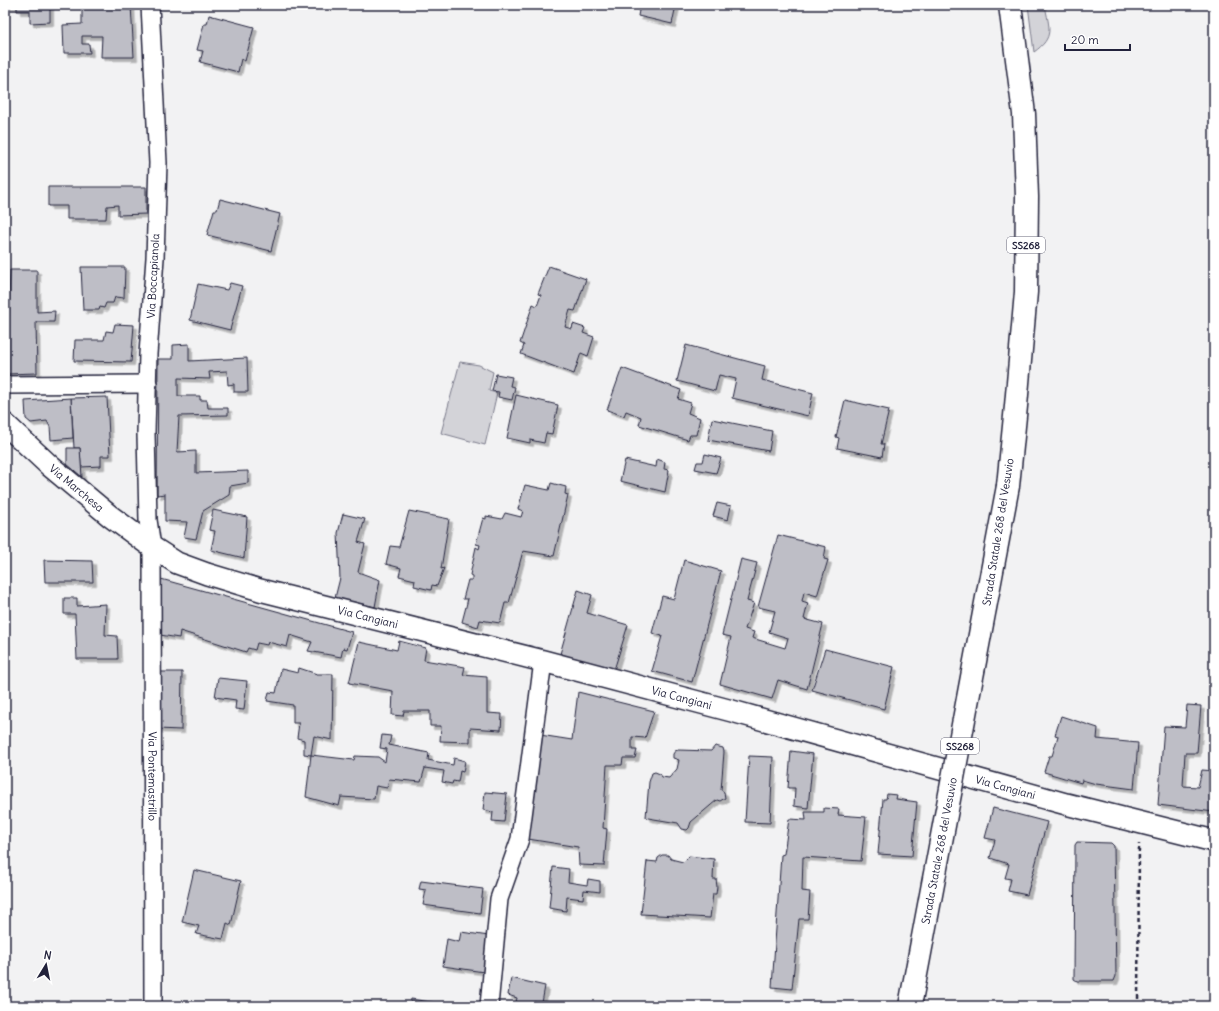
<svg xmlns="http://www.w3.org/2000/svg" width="1219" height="1011" font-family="Delius,sans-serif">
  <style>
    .green { fill: #d3d3d8; stroke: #7a7a8a }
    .building { fill: #bebec6; stroke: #22223b; filter: url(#shadow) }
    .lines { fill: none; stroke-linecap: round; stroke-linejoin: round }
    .minor-casing { stroke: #22223b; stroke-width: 20 }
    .tertiary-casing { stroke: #22223b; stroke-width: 24 }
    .trunk-casing { stroke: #22223b; stroke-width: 25 }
    .path { stroke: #22223b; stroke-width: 2.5; stroke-dasharray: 4 3; stroke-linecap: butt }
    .minor { stroke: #fff; stroke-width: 17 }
    .tertiary { stroke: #fff; stroke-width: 21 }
    .trunk { stroke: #fff; stroke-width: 22 }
    .trunk-bridge-casing { stroke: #22223b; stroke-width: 25; stroke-linecap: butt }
    .trunk-bridge { stroke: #fff; stroke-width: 22 }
    .labels { text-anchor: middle; stroke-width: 3; stroke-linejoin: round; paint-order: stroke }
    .shield { fill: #fff; stroke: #646476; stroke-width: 1 }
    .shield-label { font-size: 10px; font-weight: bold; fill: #22223b }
    .street-label { font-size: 11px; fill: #22223b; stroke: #fff }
  </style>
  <defs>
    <filter id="shadow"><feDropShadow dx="3.5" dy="3.5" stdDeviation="0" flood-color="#0004"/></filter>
  </defs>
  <rect width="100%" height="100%" fill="#f2f2f3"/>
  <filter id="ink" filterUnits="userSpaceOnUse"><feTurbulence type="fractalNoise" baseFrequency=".025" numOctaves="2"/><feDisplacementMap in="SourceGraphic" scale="8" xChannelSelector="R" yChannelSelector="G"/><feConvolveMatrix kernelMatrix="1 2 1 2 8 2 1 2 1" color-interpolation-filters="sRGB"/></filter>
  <g filter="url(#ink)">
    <g class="green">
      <path d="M 1028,5 L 1045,5 C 1049,28 1055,37 1034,52 Z"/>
      <path d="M 460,362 L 479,365 L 493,372 L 489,391 L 497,393 L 485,445 L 441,433 Z"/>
    </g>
    <g class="building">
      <path d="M 5,5 L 50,5 L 50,22 L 30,23 L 30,11 L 17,11 L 17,6 Z"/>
      <path d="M 82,5 L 131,5 L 134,57 L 101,57 L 102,36 L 82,36 L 82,44 L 89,44 L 90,53 L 64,53 L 63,25 L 82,24 Z"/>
      <path d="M 640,5 L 676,5 L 672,24 L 638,16 Z"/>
      <path d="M 209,15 L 254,27 L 245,61 L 241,59 L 238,72 L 200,62 L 203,51 L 197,50 L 204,24 L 207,24 Z"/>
      <path d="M 48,187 L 146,187 L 146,214 L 118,215 L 118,205 L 107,206 L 106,219 L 67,219 L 67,206 L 48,206 Z"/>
      <path d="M 220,199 L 280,214 L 271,251 L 207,235 L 214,210 L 217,210 Z"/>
      <path d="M 549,266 L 586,279 L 575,311 L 570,310 L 565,327 L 572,329 L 573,324 L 585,328 L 583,333 L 594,337 L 588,356 L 581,353 L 574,374 L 521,354 L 524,345 L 520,343 L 533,304 L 537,306 L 541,295 L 538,294 Z"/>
      <path d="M 81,267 L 125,267 L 124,298 L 115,297 L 113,303 L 106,303 L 104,308 L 100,307 L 99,310 L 83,310 Z"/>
      <path d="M 10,270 L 37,270 L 37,312 L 55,311 L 54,322 L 36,322 L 37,373 L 5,374 L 5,333 L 8,333 Z"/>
      <path d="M 230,283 L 242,286 L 230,330 L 190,320 L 198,284 L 227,290 Z"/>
      <path d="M 115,324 L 134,325 L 131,362 L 74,361 L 75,340 L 104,340 L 106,331 L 113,332 Z"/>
      <path d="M 189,344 L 189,361 L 247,358 L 248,392 L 234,392 L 234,384 L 228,385 L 227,371 L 209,372 L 210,379 L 178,378 L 178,396 L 200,396 L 200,400 L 207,400 L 208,408 L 228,408 L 228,415 L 179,416 L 177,452 L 196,451 L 196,473 L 248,471 L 248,483 L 230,486 L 229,495 L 203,511 L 196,539 L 184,537 L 187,522 L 165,521 L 165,494 L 157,495 L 158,359 L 173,359 L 173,345 Z"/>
      <path d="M 686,345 L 765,366 L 762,380 L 813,393 L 808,416 L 732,398 L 736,379 L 719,375 L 715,391 L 677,381 Z"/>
      <path d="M 622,368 L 681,390 L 678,399 L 691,403 L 688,413 L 700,418 L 696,435 L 690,435 L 688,440 L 639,425 L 641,417 L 626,411 L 624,416 L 607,410 Z"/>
      <path d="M 496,374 L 512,377 L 510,386 L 515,387 L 512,400 L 498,397 L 499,392 L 492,391 Z"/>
      <path d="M 516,395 L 558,405 L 552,434 L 546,433 L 544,443 L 530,440 L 530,443 L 507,438 Z"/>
      <path d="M 107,397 L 110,456 L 101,456 L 101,466 L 81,467 L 80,448 L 74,448 L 71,398 Z"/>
      <path d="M 71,398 L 73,438 L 51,440 L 50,427 L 47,421 L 31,423 L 26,419 L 25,401 Z"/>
      <path d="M 845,400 L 889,410 L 881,444 L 884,444 L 882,457 L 837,448 L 839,438 L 836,437 Z"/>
      <path d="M 712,419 L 772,431 L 769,451 L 708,440 Z"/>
      <path d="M 67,448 L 80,448 L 82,477 L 67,464 Z"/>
      <path d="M 705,454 L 721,458 L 716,473 L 695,469 L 697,462 L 703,462 Z"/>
      <path d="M 657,459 L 665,462 L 664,469 L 669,470 L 665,492 L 620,481 L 625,460 L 656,467 Z"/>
      <path d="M 551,483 L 566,487 L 565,494 L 568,495 L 554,556 L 523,551 L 509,603 L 505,603 L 500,623 L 480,620 L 478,627 L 462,622 L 468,599 L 463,599 L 468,580 L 472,580 L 472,576 L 470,575 L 476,547 L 479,549 L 480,545 L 476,544 L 483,518 L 486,519 L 486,516 L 502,519 L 505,513 L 521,517 L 523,511 L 518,509 L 525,485 L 549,490 Z"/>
      <path d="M 717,503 L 731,506 L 728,520 L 713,516 Z"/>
      <path d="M 213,510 L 247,517 L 244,558 L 211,550 L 215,531 L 209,530 Z"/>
      <path d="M 409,511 L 449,519 L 441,569 L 444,568 L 437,586 L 432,585 L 431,590 L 414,586 L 415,580 L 399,576 L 401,568 L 386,564 L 390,546 L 399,547 Z"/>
      <path d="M 343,514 L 365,519 L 358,542 L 365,544 L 358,572 L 380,580 L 375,607 L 335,598 L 340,578 L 338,533 Z"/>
      <path d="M 778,535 L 826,547 L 824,559 L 828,560 L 817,596 L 804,592 L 802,601 L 808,603 L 804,619 L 823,624 L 807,689 L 778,680 L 772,699 L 720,684 L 731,637 L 722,635 L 741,559 L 757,563 L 747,601 L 754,603 L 745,629 L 754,632 L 752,638 L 785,648 L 788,638 L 769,632 L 775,611 L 758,607 Z"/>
      <path d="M 44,560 L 92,561 L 93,582 L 45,582 Z"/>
      <path d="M 684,560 L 721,571 L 692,682 L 652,671 L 662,636 L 652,633 L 662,596 L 674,599 Z"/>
      <path d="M 161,579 L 352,632 L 347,649 L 343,648 L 341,657 L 308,651 L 312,642 L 290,635 L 287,647 L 268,642 L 267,645 L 257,643 L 255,650 L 248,648 L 246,652 L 180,631 L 179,638 L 160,635 Z"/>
      <path d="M 578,590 L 592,595 L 587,613 L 628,625 L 614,670 L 560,654 Z"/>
      <path d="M 64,598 L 77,598 L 77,606 L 106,604 L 105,635 L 117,636 L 118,659 L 77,659 L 75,614 L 64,614 Z"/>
      <path d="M 399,641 L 426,648 L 424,660 L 465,667 L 463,675 L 487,677 L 487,713 L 502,714 L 501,730 L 470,728 L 470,742 L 440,741 L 441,726 L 430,726 L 430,711 L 404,711 L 403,716 L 392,715 L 393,691 L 349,683 L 359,642 L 397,650 Z"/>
      <path d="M 825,649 L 894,667 L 884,709 L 812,690 Z"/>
      <path d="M 299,668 L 317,674 L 333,674 L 332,740 L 314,736 L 311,755 L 304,754 L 304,740 L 297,738 L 299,723 L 293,723 L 293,705 L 267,701 L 269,692 L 276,693 L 281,669 L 298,673 Z"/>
      <path d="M 159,672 L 182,672 L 181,730 L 157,729 Z"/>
      <path d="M 218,678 L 247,681 L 244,710 L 235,709 L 236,700 L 215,697 Z"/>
      <path d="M 578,692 L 654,711 L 645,738 L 632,737 L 632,750 L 637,750 L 635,758 L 623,758 L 622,765 L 607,765 L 603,828 L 607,829 L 604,866 L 579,865 L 578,847 L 528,839 L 540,735 L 572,740 Z"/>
      <path d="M 1187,705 L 1201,706 L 1197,753 L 1185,753 L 1183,786 L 1198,787 L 1202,770 L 1214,771 L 1214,812 L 1158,805 L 1164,726 L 1185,727 Z"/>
      <path d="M 1061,716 L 1098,728 L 1097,739 L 1138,743 L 1134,789 L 1096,784 L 1082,780 L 1081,783 L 1044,772 L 1049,756 L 1052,756 L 1058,736 L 1055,735 Z"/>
      <path d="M 382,735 L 391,736 L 389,745 L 429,753 L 428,760 L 453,765 L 454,758 L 465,761 L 463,772 L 460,771 L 458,782 L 453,781 L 452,784 L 442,782 L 444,771 L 425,768 L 421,782 L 389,779 L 387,788 L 376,786 L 374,799 L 341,797 L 339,806 L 306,797 L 311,755 L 354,760 L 355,756 L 378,757 L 385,762 L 387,749 L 380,748 Z"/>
      <path d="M 715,746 L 723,748 L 724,752 L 721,790 L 724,792 L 725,798 L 720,801 L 717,800 L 691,822 L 689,828 L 687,830 L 682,829 L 678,823 L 648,818 L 646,817 L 649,782 L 652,773 L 655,772 L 660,774 L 662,777 L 669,778 L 677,769 L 679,760 L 673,758 L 673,754 L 675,751 L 678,750 L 711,751 Z"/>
      <path d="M 791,751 L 813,754 L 808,808 L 794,806 L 795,788 L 788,788 Z"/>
      <path d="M 749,756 L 773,757 L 770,823 L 745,822 Z"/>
      <path d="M 485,792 L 507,794 L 504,822 L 492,821 L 493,812 L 483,810 Z"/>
      <path d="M 887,794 L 897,795 L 896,799 L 917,802 L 912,856 L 878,854 L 883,799 L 886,799 Z"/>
      <path d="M 824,808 L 839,809 L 838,815 L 866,817 L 861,861 L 803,857 L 802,891 L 810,892 L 808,919 L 799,919 L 792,989 L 772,987 L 781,855 L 784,854 L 789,819 L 806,820 L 805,812 L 824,812 Z"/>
      <path d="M 993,808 L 1047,822 L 1027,895 L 1008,891 L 1011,879 L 1005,878 L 1009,864 L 990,858 L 995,840 L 985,838 Z"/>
      <path d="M 1077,842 L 1111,843 L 1114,846 L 1116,976 L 1114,981 L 1077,981 L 1074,979 L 1075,845 Z"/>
      <path d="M 662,855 L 668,855 L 671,859 L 683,862 L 689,856 L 714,859 L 713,879 L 716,879 L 717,887 L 716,894 L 713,894 L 710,918 L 641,914 L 647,861 L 657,862 L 658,858 Z"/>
      <path d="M 1212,861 L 1214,861 L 1214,906 L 1213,905 Z"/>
      <path d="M 553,867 L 569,869 L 568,882 L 587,885 L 588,879 L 600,881 L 600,892 L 584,890 L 583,899 L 567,897 L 566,911 L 549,908 Z"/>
      <path d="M 194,870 L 241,881 L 231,925 L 227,923 L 223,939 L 196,934 L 199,926 L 182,922 Z"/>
      <path d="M 421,881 L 483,889 L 480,913 L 423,905 L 426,890 L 419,889 Z"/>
      <path d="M 461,932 L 489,936 L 484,972 L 443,966 L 447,939 L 459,942 Z"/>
      <path d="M 511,978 L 545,986 L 542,1003 L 534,1002 L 533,1006 L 515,1006 L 517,998 L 508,995 Z"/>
      <path d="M 411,999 L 450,1005 L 452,1006 L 410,1006 Z"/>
    </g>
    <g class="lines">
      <defs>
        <g id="minor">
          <path id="s1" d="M 150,5 L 158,163 L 155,258 L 148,354 L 146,433 L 148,520 L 152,547 L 153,1006"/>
          <path d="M 5,385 L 148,384"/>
          <path d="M 489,1006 L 499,899 L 520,839 L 543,661"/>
        </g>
        <g id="tertiary">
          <path id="s2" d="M 5,424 L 50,466 L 110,516 L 152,547 L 177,563 L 207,574 L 260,590 L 543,661 L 732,711 L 1066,804 L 1214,841"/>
        </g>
        <path id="trunk" d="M 1008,486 L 1016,406 L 1026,292 L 1027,197 L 1024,114 L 1010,5"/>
      </defs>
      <use href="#minor" class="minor-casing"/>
      <use href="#tertiary" class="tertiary-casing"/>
      <use href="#trunk" class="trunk-casing"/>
      <path class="path" d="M 1138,1006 L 1139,844"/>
      <use href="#minor" class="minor"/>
      <use href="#tertiary" class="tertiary"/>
      <use href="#trunk" class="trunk"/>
      <defs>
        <g id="trunk-bridge">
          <path id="s3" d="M 910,1006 L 1008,486"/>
        </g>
      </defs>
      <use href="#trunk-bridge" class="trunk-bridge-casing"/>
      <use href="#trunk-bridge" class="trunk-bridge"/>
    </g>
  </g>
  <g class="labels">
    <g class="shield">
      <rect x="1007" y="237" width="38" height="16" rx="3"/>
      <rect x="941" y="738" width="38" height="16" rx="3"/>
    </g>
    <g class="shield-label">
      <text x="1026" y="249">SS268</text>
      <text x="960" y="750">SS268</text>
    </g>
    <g class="street-label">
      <text transform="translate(153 276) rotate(-87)" y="4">Via Boccapianola</text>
      <text dy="4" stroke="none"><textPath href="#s2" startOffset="96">Via Marchesa</textPath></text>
      <text transform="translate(998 532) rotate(-81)" y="4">Strada Statale 268 del Vesuvio</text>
      <text dy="4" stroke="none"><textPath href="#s2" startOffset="420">Via Cangiani</textPath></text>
      <text dy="4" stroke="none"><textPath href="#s2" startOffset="744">Via Cangiani</textPath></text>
      <text dy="4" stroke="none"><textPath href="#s1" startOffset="772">Via Pontemastrillo</textPath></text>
      <text dy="4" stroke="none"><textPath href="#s2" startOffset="1080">Via Cangiani</textPath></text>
      <text dy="4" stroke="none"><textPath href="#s3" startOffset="158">Strada Statale 268 del Vesuvio</textPath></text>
    </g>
  </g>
  <rect width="1219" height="1011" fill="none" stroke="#fff" stroke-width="20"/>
  <rect x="10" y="10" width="1199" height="991" fill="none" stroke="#22223b" stroke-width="1.5" filter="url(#ink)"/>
  <g transform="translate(46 965) rotate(10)" stroke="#ffffff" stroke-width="3" paint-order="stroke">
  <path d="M0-3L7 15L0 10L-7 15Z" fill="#22223b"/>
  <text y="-6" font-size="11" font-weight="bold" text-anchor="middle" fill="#22223b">N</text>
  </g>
  <path d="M1065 44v6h65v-6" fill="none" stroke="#22223b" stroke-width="2"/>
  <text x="1071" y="44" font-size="12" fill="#22223b" stroke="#ffffff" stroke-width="3" paint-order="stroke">20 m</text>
</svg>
